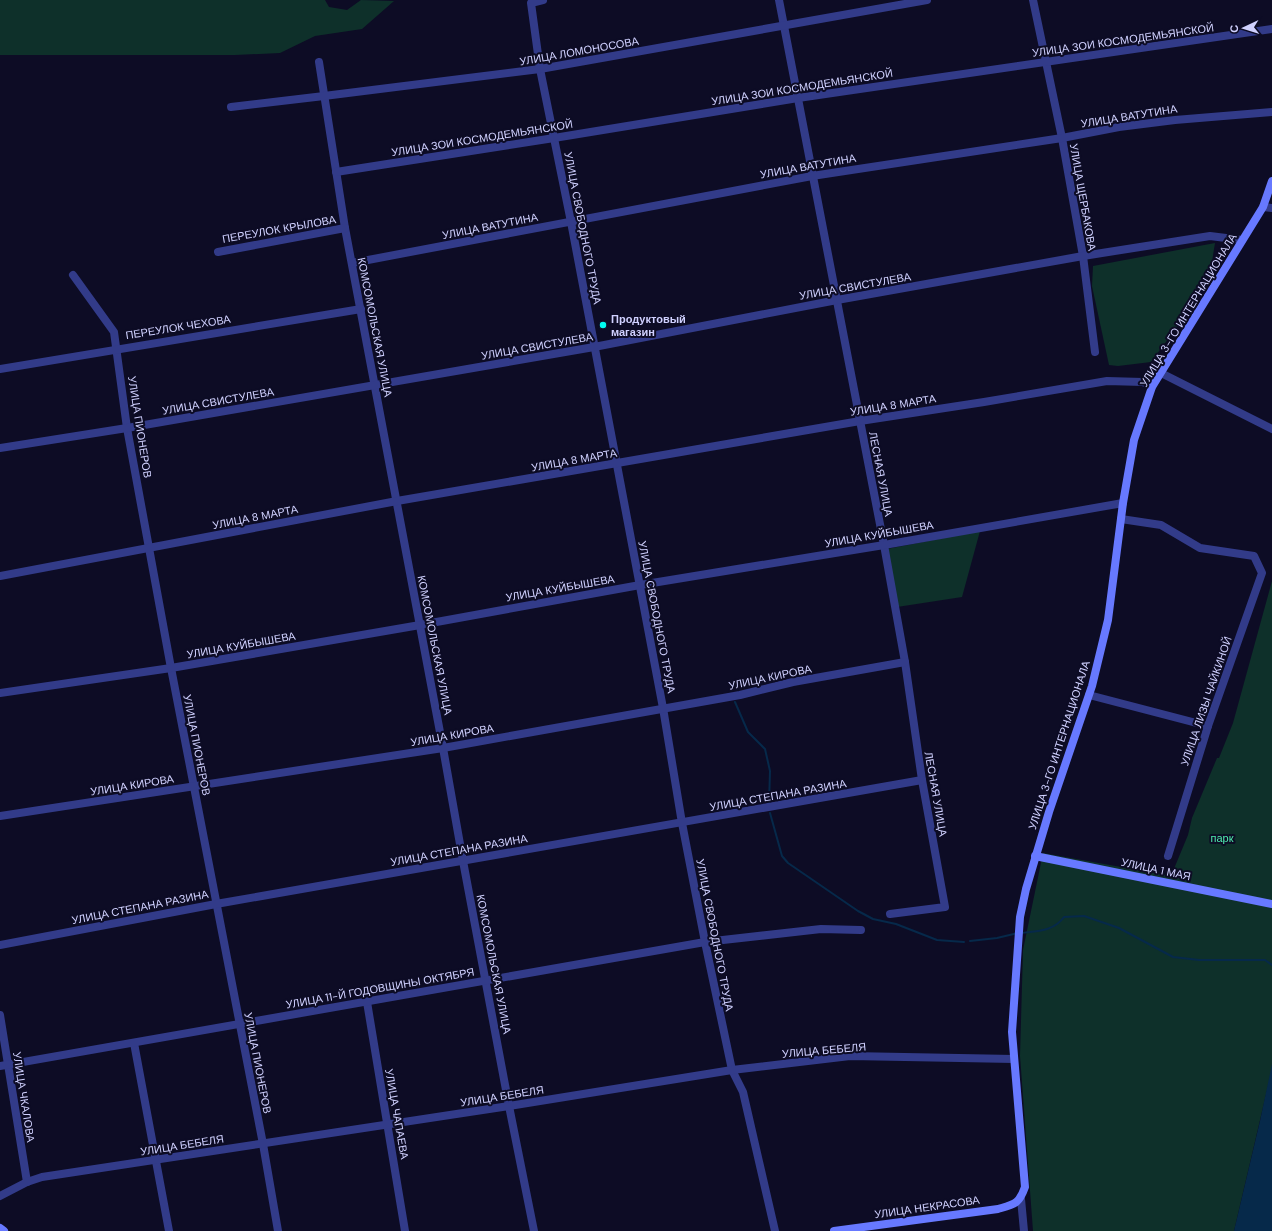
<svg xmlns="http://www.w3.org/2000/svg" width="1272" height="1231" font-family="'DM Sans',sans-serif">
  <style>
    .green { fill: #0e302a }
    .water { fill: #06294a }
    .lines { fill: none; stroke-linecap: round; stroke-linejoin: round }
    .stream { stroke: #06294a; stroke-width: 2 }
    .street { stroke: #323b89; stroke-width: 8 }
    .secondary { stroke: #6779ff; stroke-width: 8 }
    .poi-dot { fill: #00fbf0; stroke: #0d0c25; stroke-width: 1.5 }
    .labels { text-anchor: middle; stroke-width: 4; stroke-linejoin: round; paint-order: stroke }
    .street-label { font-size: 11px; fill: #d0d1ff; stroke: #0d0c25 }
    .poi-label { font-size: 11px; font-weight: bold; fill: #d0d1ff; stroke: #0d0c25; text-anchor: start }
    .park-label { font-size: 11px; fill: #4fecae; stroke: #0d0c25 }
  </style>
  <rect width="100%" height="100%" fill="#0d0c25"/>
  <g class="green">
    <path d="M 0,0 L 325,0 L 329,7 L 347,10 L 361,0 L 394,1 L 362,29 L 315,36 L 280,53 L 235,55 L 0,55 Z"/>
    <path d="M 1215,243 L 1210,274 L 1185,316 L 1151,362 L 1118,366 L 1109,365 L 1092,286 L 1093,266 Z"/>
    <path d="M 980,531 L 962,597 L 897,607 L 887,549 Z"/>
    <path d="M 1272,581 L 1272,1069 L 1234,1231 L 1033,1231 L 1020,1056 L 1023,950 L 1043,853 L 1171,876 L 1188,835 L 1192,818 L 1217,758 L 1219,758 L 1233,723 Z"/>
  </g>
  <path class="water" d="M 1272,1064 L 1272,1231 L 1234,1231 L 1260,1121 Z"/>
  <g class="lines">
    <g class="stream">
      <path d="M 735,702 L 748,732 L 765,749 L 770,771 L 769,804"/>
      <path d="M 770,813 L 782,856 L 788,863 L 858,911 L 873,919 L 896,924 L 937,940 L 964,942"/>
      <path d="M 1022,933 C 1038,931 1054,931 1064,917 L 1084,916 L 1119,928 L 1173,957 L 1199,960 L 1265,960 L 1272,965"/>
      <path d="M 970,941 L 997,938 L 1018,933"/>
    </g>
    <g class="street">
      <path d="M 543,0 L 531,3 L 540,69 L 571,222 L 663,708 L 682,823 L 705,942 L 732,1070 L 743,1092 L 775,1231"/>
      <path d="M 779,0 L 884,545 L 905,662 L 922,780 L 945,907 L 890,914"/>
      <path d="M 1033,0 L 1062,138 L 1083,256 L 1095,352"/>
      <path d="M 319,62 L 345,228 L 443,748 L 463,861 L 509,1106 L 534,1231"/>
      <path d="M 231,107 L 324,96 L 540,69 L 927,0"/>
      <path d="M 336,172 L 554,138 L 798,98 L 1272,29"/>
      <path d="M 1263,207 L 1272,208"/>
      <path d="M 218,252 L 345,228"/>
      <path d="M 352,263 L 812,176 L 1062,138 L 1119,127 L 1175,120 L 1272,112"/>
      <path d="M 73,275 L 114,332 L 127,428 L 171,668 L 263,1144 L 278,1231"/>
      <path d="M 0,369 L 361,309"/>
      <path d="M 1161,373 L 1272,429"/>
      <path d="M 0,448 L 127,428 L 594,347 L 837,300 L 1083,256 L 1210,236 L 1242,240"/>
      <path d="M 1121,519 L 1161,525 L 1200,548 L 1254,556 L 1262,573 L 1208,726 L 1168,856"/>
      <path d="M 0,576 L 397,501 L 860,421 L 984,402 L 1107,381 L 1143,382 L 1152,387"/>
      <path d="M 0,693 L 171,668 L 420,625 L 640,585 L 884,545 L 1123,503"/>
      <path d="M 1089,695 L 1208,726"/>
      <path d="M 0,816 L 443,748 L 740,695 L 793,682 L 905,662"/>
      <path d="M 0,945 L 216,904 L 922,780"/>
      <path d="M 367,1002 L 405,1231"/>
      <path d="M 0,1015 L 27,1182"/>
      <path d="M 134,1043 L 169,1231"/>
      <path d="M 0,1066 L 705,942 L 821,929 L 861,930"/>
      <path d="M 0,1196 L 27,1182 L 42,1177 L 509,1106 L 732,1070 L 850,1056 L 1014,1059"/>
      <path d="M 1021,1199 L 1024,1231"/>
    </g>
    <g class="secondary">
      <path d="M 1035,856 L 1272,904"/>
      <path d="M 0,1228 L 4,1231"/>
      <path d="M 834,1231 L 998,1209 C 1015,1204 1019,1204 1025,1187 L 1012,1032 L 1020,917 L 1026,889 L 1049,812 L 1092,686 L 1108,620 L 1123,503 L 1134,440 L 1152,387 L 1263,207 L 1272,181"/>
    </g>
  </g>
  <circle class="poi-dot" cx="603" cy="325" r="4"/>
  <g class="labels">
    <g class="street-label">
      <text transform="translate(1123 40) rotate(-8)" y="4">УЛИЦА ЗОИ КОСМОДЕМЬЯНСКОЙ</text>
      <text transform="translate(579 51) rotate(-10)" y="4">УЛИЦА ЛОМОНОСОВА</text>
      <text transform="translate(802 87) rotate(-9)" y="4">УЛИЦА ЗОИ КОСМОДЕМЬЯНСКОЙ</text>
      <text transform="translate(1129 116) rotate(-9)" y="4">УЛИЦА ВАТУТИНА</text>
      <text transform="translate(482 138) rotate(-9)" y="4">УЛИЦА ЗОИ КОСМОДЕМЬЯНСКОЙ</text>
      <text transform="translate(808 166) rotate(-10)" y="4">УЛИЦА ВАТУТИНА</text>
      <text transform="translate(1083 197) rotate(80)" y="4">УЛИЦА ЩЕРБАКОВА</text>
      <text transform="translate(490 226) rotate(-11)" y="4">УЛИЦА ВАТУТИНА</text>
      <text transform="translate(583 228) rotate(79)" y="4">УЛИЦА СВОБОДНОГО ТРУДА</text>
      <text transform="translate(279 229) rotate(-10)" y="4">ПЕРЕУЛОК КРЫЛОВА</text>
      <text transform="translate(855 286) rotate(-10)" y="4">УЛИЦА СВИСТУЛЕВА</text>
      <text transform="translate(1188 310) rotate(-59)" y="4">УЛИЦА 3-ГО ИНТЕРНАЦИОНАЛА</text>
      <text transform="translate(178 327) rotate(-9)" y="4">ПЕРЕУЛОК ЧЕХОВА</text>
      <text transform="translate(375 327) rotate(79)" y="4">КОМСОМОЛЬСКАЯ УЛИЦА</text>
      <text transform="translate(537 346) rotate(-10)" y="4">УЛИЦА СВИСТУЛЕВА</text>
      <text transform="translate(218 401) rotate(-10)" y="4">УЛИЦА СВИСТУЛЕВА</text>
      <text transform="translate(893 405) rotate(-9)" y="4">УЛИЦА 8 МАРТА</text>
      <text transform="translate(140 427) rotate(81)" y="4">УЛИЦА ПИОНЕРОВ</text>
      <text transform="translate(574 460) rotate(-10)" y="4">УЛИЦА 8 МАРТА</text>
      <text transform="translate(881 474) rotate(79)" y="4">ЛЕСНАЯ УЛИЦА</text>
      <text transform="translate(255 517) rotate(-11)" y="4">УЛИЦА 8 МАРТА</text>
      <text transform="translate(879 534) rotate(-10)" y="4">УЛИЦА КУЙБЫШЕВА</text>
      <text transform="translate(560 588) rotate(-10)" y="4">УЛИЦА КУЙБЫШЕВА</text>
      <text transform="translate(657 617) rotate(79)" y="4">УЛИЦА СВОБОДНОГО ТРУДА</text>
      <text transform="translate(241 645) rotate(-10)" y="4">УЛИЦА КУЙБЫШЕВА</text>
      <text transform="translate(435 645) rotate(79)" y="4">КОМСОМОЛЬСКАЯ УЛИЦА</text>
      <text transform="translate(770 677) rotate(-12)" y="4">УЛИЦА КИРОВА</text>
      <text transform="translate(1206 701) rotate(-71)" y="4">УЛИЦА ЛИЗЫ ЧАЙКИНОЙ</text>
      <text transform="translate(452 735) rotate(-10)" y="4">УЛИЦА КИРОВА</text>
      <text transform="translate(197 745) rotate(79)" y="4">УЛИЦА ПИОНЕРОВ</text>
      <text transform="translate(1059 745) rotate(-72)" y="4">УЛИЦА 3-ГО ИНТЕРНАЦИОНАЛА</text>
      <text transform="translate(132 785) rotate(-9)" y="4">УЛИЦА КИРОВА</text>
      <text transform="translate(936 794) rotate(80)" y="4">ЛЕСНАЯ УЛИЦА</text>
      <text transform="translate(778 795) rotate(-10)" y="4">УЛИЦА СТЕПАНА РАЗИНА</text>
      <text transform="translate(459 850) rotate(-10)" y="4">УЛИЦА СТЕПАНА РАЗИНА</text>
      <text transform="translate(1156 869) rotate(12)" y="4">УЛИЦА 1 МАЯ</text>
      <text transform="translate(140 907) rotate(-11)" y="4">УЛИЦА СТЕПАНА РАЗИНА</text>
      <text transform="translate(715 935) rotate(79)" y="4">УЛИЦА СВОБОДНОГО ТРУДА</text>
      <text transform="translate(494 964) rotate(79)" y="4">КОМСОМОЛЬСКАЯ УЛИЦА</text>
      <text transform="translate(380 988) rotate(-10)" y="4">УЛИЦА 11-Й ГОДОВЩИНЫ ОКТЯБРЯ</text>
      <text transform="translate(824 1050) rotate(-5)" y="4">УЛИЦА БЕБЕЛЯ</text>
      <text transform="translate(258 1063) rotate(79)" y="4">УЛИЦА ПИОНЕРОВ</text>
      <text transform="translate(502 1096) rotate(-9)" y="4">УЛИЦА БЕБЕЛЯ</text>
      <text transform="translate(24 1097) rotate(81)" y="4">УЛИЦА ЧКАЛОВА</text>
      <text transform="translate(397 1114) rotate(80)" y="4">УЛИЦА ЧАПАЕВА</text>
      <text transform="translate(182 1145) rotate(-9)" y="4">УЛИЦА БЕБЕЛЯ</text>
      <text transform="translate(927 1207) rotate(-8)" y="4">УЛИЦА НЕКРАСОВА</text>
    </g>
    <g class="poi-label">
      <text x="611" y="323">Продуктовый<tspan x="611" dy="13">магазин</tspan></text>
    </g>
    <g class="park-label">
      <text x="1222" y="842">парк</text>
    </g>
  </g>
  <g transform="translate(1244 28) rotate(266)" stroke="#0d0c25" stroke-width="3" paint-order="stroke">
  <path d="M0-3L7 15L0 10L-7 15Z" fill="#d0d1ff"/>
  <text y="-6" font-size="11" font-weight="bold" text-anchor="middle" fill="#d0d1ff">С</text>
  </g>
</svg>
